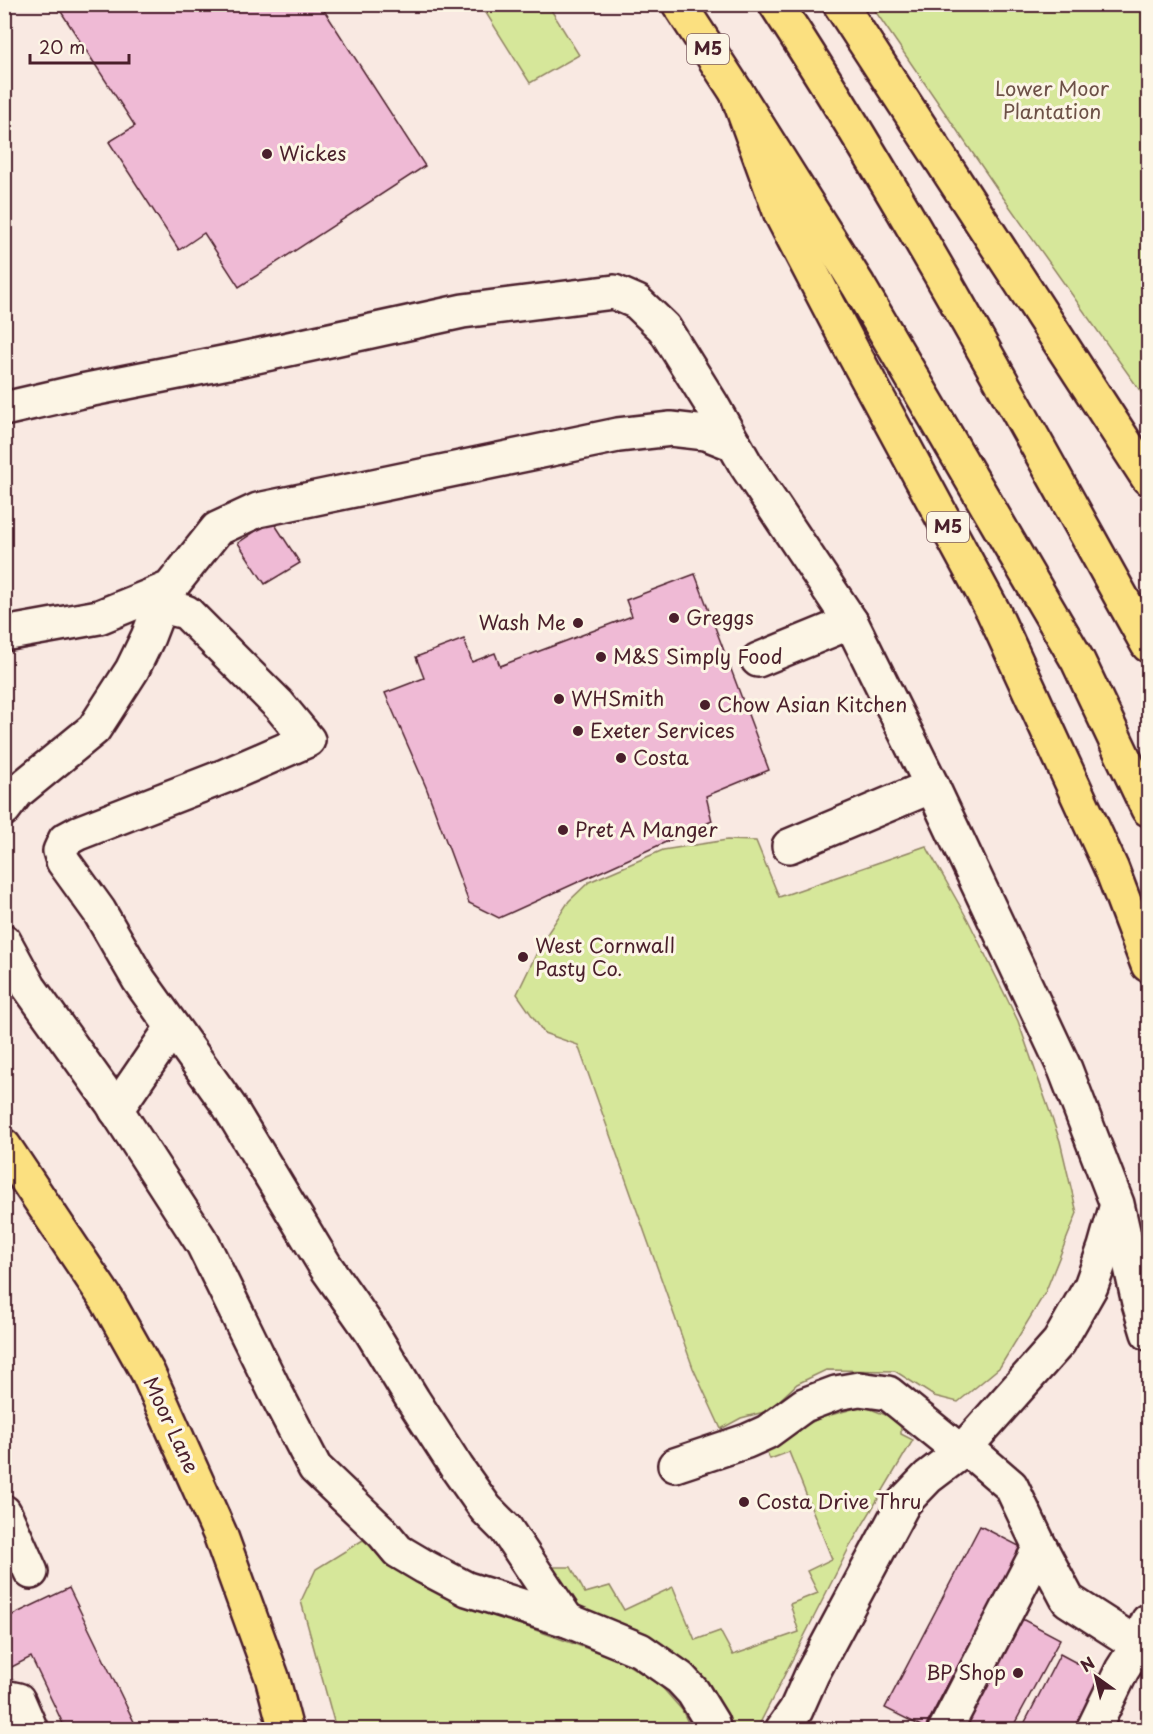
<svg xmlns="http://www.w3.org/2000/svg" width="1153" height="1734" font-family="'Playpen Sans',sans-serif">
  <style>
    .green { fill: #d6e79a; stroke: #908362; stroke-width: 1.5 }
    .building { fill: #efbad5; stroke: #4a1f2b; stroke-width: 1.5 }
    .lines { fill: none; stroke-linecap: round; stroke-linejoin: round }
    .minor-casing { stroke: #4a1f2b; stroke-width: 38 }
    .major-casing { stroke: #4a1f2b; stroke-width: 38 }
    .highway-casing { stroke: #4a1f2b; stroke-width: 38 }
    .minor { stroke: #fcf5e5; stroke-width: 33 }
    .major { stroke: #fbe080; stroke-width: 33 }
    .highway { stroke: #fbe080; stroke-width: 33 }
    .poi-dot { fill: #4a1f2b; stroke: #fcf5e5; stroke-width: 2 }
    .labels { text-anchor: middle; stroke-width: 6; stroke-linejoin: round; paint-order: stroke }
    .shield { fill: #fcf5e5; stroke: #7f5f63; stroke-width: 1.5 }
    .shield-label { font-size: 18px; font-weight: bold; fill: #4a1f2b }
    .park-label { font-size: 20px; fill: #6d5147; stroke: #fcf5e5 }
    .poi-label { font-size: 20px; fill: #4a1f2b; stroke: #fcf5e5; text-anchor: start }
    .street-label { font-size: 20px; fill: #4a1f2b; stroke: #fcf5e5 }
  </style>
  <rect width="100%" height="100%" fill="#f9e9e2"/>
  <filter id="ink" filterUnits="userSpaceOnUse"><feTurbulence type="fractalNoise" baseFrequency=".0167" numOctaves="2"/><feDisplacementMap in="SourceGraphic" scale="12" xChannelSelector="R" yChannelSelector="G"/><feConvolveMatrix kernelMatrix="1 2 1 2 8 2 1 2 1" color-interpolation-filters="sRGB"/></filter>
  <g filter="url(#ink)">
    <g class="green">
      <path d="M 481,5 L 548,5 L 579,55 L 530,83 Z"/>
      <path d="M 871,5 L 1148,5 L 1148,402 L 1000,193 Z"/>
      <path d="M 727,840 L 756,841 L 779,897 L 926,846 L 968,920 L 1018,1021 L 1060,1141 L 1077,1213 L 1045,1293 L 1000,1367 L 958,1402 L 934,1396 L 895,1371 L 826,1370 L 797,1384 L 768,1411 L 741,1418 L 721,1429 L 693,1368 L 578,1045 L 544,1033 L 517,994 L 543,940 L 569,901 L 589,882 L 663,850 Z"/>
      <path d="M 863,1406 L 901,1421 L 901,1434 L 913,1440 L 850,1546 L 757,1729 L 728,1729 L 681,1660 L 641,1632 L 600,1617 L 569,1603 L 545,1567 L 571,1567 L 585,1593 L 610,1586 L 624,1610 L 673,1587 L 695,1640 L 720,1631 L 733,1655 L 799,1632 L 790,1604 L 818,1593 L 807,1571 L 832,1559 L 789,1452 L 770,1459 L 764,1446 L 820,1418 Z"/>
      <path d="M 363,1540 L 401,1571 L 449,1599 L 622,1661 L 660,1685 L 682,1710 L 691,1729 L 336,1729 L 301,1601 L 316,1569 Z"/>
    </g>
    <g class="building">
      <path d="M 56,4 L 320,4 L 425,166 L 239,287 L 204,233 L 179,250 L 109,142 L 135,126 Z"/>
      <path d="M 272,520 L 300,563 L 265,584 L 238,543 Z"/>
      <path d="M 695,574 L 769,770 L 706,796 L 712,821 L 499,918 L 469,903 L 426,787 L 385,693 L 424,678 L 416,657 L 464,639 L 472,662 L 495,653 L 500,666 L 632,616 L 626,600 Z"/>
      <path d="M 980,1526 L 1023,1548 L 976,1638 L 1004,1653 L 983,1692 L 952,1676 L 925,1728 L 885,1708 Z"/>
      <path d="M 69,1588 L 138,1730 L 66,1730 L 31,1657 L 4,1671 L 4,1619 Z"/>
      <path d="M 1022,1619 L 1060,1639 L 1011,1730 L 969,1730 L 964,1727 Z"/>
      <path d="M 1060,1654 L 1103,1677 L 1076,1730 L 1021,1730 Z"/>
    </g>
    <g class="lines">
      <defs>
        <g id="minor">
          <path d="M 4,409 L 82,391 L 238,360 L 463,311 L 614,292 L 637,302 L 664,328 L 712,405 L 734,444"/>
          <path d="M 160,606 L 186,612 L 279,705 L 308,740 L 225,776 L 78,833 L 65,840 L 60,851 L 63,861 L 99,911 L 139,980 L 229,1106 L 326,1267 L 371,1331 L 413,1400 L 457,1468 L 486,1509 L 506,1529 L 567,1620"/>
          <path d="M 4,634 L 99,617 L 170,588 L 217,529 L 258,510 L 618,435 L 671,429 L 706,433 L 734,444 L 746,465 L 851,622 L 932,786 L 1065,1069 L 1117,1204 L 1139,1303 L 1148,1333"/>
          <path d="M 758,660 L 851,622"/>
          <path d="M 4,809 L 17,792 L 94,729 L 132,670 L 148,637 L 160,606 L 170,588"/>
          <path d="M 789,846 L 932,786"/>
          <path d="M 4,941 L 29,987 L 112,1103 L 203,1244 L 275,1391 L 315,1468 L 383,1533 L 398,1551 L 425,1567 L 467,1589 L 567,1620 L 640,1650 L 680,1678 L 693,1692 L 712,1723 L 714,1730"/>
          <path d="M 116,1110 L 172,1028"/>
          <path d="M 675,1465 L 747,1441 L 767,1432 L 804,1405 L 836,1393 L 859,1389 L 888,1393 L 961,1452 L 975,1455 L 1011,1486 L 1040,1547 L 1068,1600 L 1138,1645"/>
          <path d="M 4,1512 L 31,1572"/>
          <path d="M 4,1697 L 18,1700 L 31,1730"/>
          <path d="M 782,1730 L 796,1710 L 812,1674 L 904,1502 L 928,1477 L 961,1452 L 1059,1342 L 1091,1286 L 1105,1247 L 1116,1208"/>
          <path d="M 945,1730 L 1040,1547"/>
          <path d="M 1093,1730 L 1122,1670 L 1138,1645 L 1148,1621"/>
        </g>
        <path id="major" d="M 4,1146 L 107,1300 L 148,1373 L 220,1534 L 272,1677 L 286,1730"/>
        <g id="highway">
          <path d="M 679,4 L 737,93 L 858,285 L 1078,661 L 1148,809"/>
          <path d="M 776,4 C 911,211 1028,430 1148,645"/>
          <path d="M 840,4 L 1148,478"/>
          <path d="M 737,93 L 781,214 L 853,352 L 993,611 L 1112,870 L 1148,965"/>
        </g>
      </defs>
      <use href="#minor" class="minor-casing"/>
      <use href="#major" class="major-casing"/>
      <use href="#highway" class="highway-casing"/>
      <use href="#minor" class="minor"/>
      <use href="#major" class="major"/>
      <use href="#highway" class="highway"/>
    </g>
  </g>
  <g class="poi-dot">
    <circle cx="267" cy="154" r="6"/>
    <circle cx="674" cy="618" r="6"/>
    <circle cx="578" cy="623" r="6"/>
    <circle cx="601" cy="657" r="6"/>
    <circle cx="559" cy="699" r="6"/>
    <circle cx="705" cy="705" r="6"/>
    <circle cx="578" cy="731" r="6"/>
    <circle cx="621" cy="758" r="6"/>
    <circle cx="563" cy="830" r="6"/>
    <circle cx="523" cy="957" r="6"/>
    <circle cx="744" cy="1502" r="6"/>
    <circle cx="1018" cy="1673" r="6"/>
  </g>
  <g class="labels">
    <g class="shield">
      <rect x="687" y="34" width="42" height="30" rx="4.5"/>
      <rect x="927" y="512" width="42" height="30" rx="4.5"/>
    </g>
    <g class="shield-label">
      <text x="708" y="55">M5</text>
      <text x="948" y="533">M5</text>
    </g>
    <g class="park-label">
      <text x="1052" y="96">Lower Moor<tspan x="1052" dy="23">Plantation</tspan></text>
    </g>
    <g class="poi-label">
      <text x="279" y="161">Wickes</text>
      <text x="686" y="625">Greggs</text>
      <text x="566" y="630" text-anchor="end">Wash Me</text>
      <text x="613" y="664">M&amp;S Simply Food</text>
      <text x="571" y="706">WHSmith</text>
      <text x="717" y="712">Chow Asian Kitchen</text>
      <text x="590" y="738">Exeter Services</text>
      <text x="633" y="765">Costa</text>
      <text x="575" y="837">Pret A Manger</text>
      <text x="535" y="953">West Cornwall<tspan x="535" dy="23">Pasty Co.</tspan></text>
      <text x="756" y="1509">Costa Drive Thru</text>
      <text x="1006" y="1680" text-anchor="end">BP Shop</text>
    </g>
    <g class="street-label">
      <text transform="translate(171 1425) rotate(65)" y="7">Moor Lane</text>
    </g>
  </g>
  <rect width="1153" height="1734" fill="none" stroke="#fcf5e5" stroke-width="24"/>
  <rect x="12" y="12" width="1129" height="1710" fill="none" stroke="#4a1f2b" stroke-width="2" filter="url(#ink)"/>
  <g transform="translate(1096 1677) rotate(326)" stroke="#fcf5e5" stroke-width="4.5" paint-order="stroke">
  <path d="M0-4.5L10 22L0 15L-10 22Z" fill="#4a1f2b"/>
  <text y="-9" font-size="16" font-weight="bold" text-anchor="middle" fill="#4a1f2b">N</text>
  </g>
  <path d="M30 54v9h99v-9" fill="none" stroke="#4a1f2b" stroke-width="3"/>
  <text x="39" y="54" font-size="18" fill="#4a1f2b" stroke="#fcf5e5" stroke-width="4.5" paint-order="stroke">20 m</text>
</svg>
